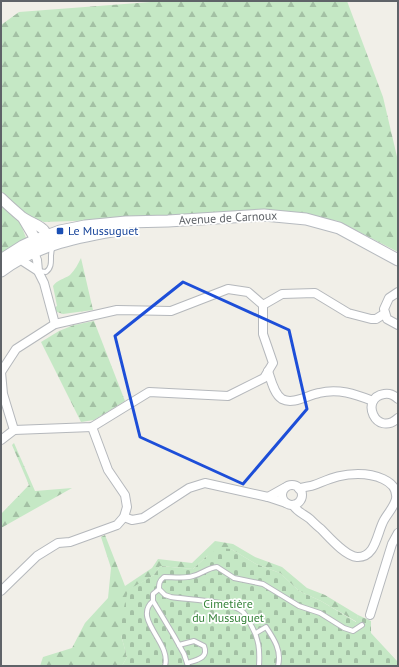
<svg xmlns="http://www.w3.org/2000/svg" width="399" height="667" font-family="'PT Sans',sans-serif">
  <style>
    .forest { fill: url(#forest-firs) }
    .cemetery { fill: url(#cemetery-stones) }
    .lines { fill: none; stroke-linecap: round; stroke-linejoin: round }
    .service-casing { stroke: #b5b8bc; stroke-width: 6 }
    .minor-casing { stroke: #b5b8bc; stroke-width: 10 }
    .tertiary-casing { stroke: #b5b8bc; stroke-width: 12 }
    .secondary-casing { stroke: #b6babf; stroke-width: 13 }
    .service { stroke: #fff; stroke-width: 4 }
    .minor { stroke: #fff; stroke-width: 8 }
    .tertiary { stroke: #fff; stroke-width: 10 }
    .secondary { stroke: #fff; stroke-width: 11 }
    .marked { fill: none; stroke: #1d4ed8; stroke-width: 3; stroke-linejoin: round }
    .transit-dot { fill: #1a4fb4; stroke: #fff; stroke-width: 1.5 }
    .labels { text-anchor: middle; stroke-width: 3.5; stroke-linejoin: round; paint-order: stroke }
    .street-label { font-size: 12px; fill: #5f6368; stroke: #fff }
    .transit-label { font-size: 12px; fill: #164399; stroke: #fff; text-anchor: start }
    .park-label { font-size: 12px; fill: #348238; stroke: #fff }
  </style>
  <defs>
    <pattern id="forest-firs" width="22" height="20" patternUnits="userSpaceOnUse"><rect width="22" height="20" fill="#c5e8c5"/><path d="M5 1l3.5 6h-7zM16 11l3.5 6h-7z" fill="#a3c0a4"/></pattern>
    <pattern id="cemetery-stones" width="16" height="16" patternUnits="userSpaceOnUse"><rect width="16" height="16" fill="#c5e8c5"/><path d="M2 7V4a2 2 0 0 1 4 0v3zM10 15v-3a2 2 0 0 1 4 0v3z" fill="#a3c0a4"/></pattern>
  </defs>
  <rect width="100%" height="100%" fill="#f1efe8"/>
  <g class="forest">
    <path d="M 164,1 L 347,1 L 383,97 L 398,161 L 398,252 L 338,221 L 296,213 L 44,222 L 28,216 L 1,191 L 1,25 L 19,12 Z"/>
    <path d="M 1,204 L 20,222 L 26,238 L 1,256 Z"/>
    <path d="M 81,258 L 93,310 L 63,314 L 57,312 L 54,308 L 57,306 L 53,286 C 57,280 64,279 70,275 C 75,270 78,264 81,258 Z"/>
    <path d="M 94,321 L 125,401 L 94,420 L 81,422 L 41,342 L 59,331 L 74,325 Z"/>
    <path d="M 14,443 L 35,491 L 72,488 L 1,528 L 1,514 L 29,485 L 12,445 Z"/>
    <path d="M 105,535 L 125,586 L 152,568 L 158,559 L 192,563 L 215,541 L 233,544 L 255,557 L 282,567 L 307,588 L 325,595 L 358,615 L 357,622 L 321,601 L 299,591 L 280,573 L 256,564 L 231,549 L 207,556 L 193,569 L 160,566 L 154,575 L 129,590 L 121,635 L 127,657 L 122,666 L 40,666 L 43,657 L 72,648 L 85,623 L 108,598 L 111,568 L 101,537 Z"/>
  </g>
  <path class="cemetery" d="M 218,548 L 231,549 L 256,564 L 280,573 L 299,591 L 321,601 L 356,622 L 358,615 L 371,621 L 371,633 L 397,661 L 397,666 L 122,666 L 127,657 L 121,635 L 120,624 L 128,590 L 154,575 L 160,566 L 193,569 L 207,556 Z"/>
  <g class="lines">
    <defs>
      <g id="service">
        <path d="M 38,271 L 46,272 C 55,265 48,255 53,247"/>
        <path d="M 159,589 L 153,594 L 153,601 L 174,636 L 184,654 L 188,666"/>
        <path d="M 153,601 C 132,619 172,643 165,666"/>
        <path d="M 256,633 L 266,627 C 274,639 282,651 278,666"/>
        <path d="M 179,645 L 194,641 L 204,646 C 209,658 197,660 187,663"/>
        <path d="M 259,666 C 260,650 259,639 251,625 C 249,621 246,615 243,612 C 229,600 190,600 171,597 L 165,595 L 159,589 C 159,584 159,581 164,577 C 173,577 184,579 193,576 C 202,574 207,568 217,567 L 234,578 L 263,584 L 299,606 L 320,613 L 344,628 L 353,631 L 362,625"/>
      </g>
      <g id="minor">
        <path d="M 29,249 L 35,255 L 37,260 L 38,271 L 44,283 L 55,324"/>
        <path d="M 22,254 L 24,262 L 38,271"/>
        <path d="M 398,292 L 389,298 L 384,309 L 387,319 L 398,325"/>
        <path d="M 263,305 L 282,294 L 315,293 L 348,313 L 371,319 L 376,319 L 384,314"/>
        <path d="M 268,371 C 271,380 274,394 282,399 C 293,405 308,395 319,393 C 338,388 355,394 373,401"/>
        <path d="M 398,399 C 394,395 389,393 384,394 C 359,398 376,438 398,418"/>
        <path d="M 14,430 L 92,427 L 149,392 L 228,396 L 264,378 L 273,363 L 263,334 L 263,305"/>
        <path d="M 1,440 L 14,430 L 3,394 L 1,372 L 16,349 L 55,324 L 117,310 L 171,311 L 228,289 L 248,292 L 263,305"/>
        <circle cx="292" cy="495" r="10"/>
        <path d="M 284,488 L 268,497 L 286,503"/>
        <path d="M 293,505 C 297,512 304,514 310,519 C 313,522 317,526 321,529 C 329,537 345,556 357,557 C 376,558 377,532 384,520 C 388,513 394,507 396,499 C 399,479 371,474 358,474 C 340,474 330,479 314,485 C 309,487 304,486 299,489"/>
        <path d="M 124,517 L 132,520 L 143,518 L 189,488 L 205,483 L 268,497"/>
        <path d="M 1,591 L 37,556 L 58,543 L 70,542 L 117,525 L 124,517 L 127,507 L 125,495 L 108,470 L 92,427"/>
        <path d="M 370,615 L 392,544 L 398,533"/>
      </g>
      <path id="tertiary" d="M 1,198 C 8,205 15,211 22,217 C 34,226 53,226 44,247 L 36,240 L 23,218"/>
      <g id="secondary">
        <path d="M 1,260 L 23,246 L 36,240 L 60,231 L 85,226 L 126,222 L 168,221 L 264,215 L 306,219 L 339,228 L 398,260"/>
        <path d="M 1,271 C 37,244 81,236 124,229"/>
      </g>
    </defs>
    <use href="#service" class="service-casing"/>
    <use href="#minor" class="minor-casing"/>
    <use href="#tertiary" class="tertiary-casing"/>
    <use href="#secondary" class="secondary-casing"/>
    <use href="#service" class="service"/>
    <use href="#minor" class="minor"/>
    <use href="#tertiary" class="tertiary"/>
    <use href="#secondary" class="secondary"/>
  </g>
  <path class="marked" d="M 183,282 L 289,330 L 307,409 L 243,484 L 140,437 L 115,336 Z"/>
  <rect class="transit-dot" x="56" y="227" width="8" height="8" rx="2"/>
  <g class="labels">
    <g class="street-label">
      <text transform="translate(228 218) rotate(-3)" y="4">Avenue de Carnoux</text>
    </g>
    <g class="transit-label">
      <text x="68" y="235">Le Mussuguet</text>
    </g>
    <g class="park-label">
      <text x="228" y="608">Cimetière<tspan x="228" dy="14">du Mussuguet</tspan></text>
    </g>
  </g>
  <rect width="399" height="667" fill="none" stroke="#5f6368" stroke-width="4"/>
</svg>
